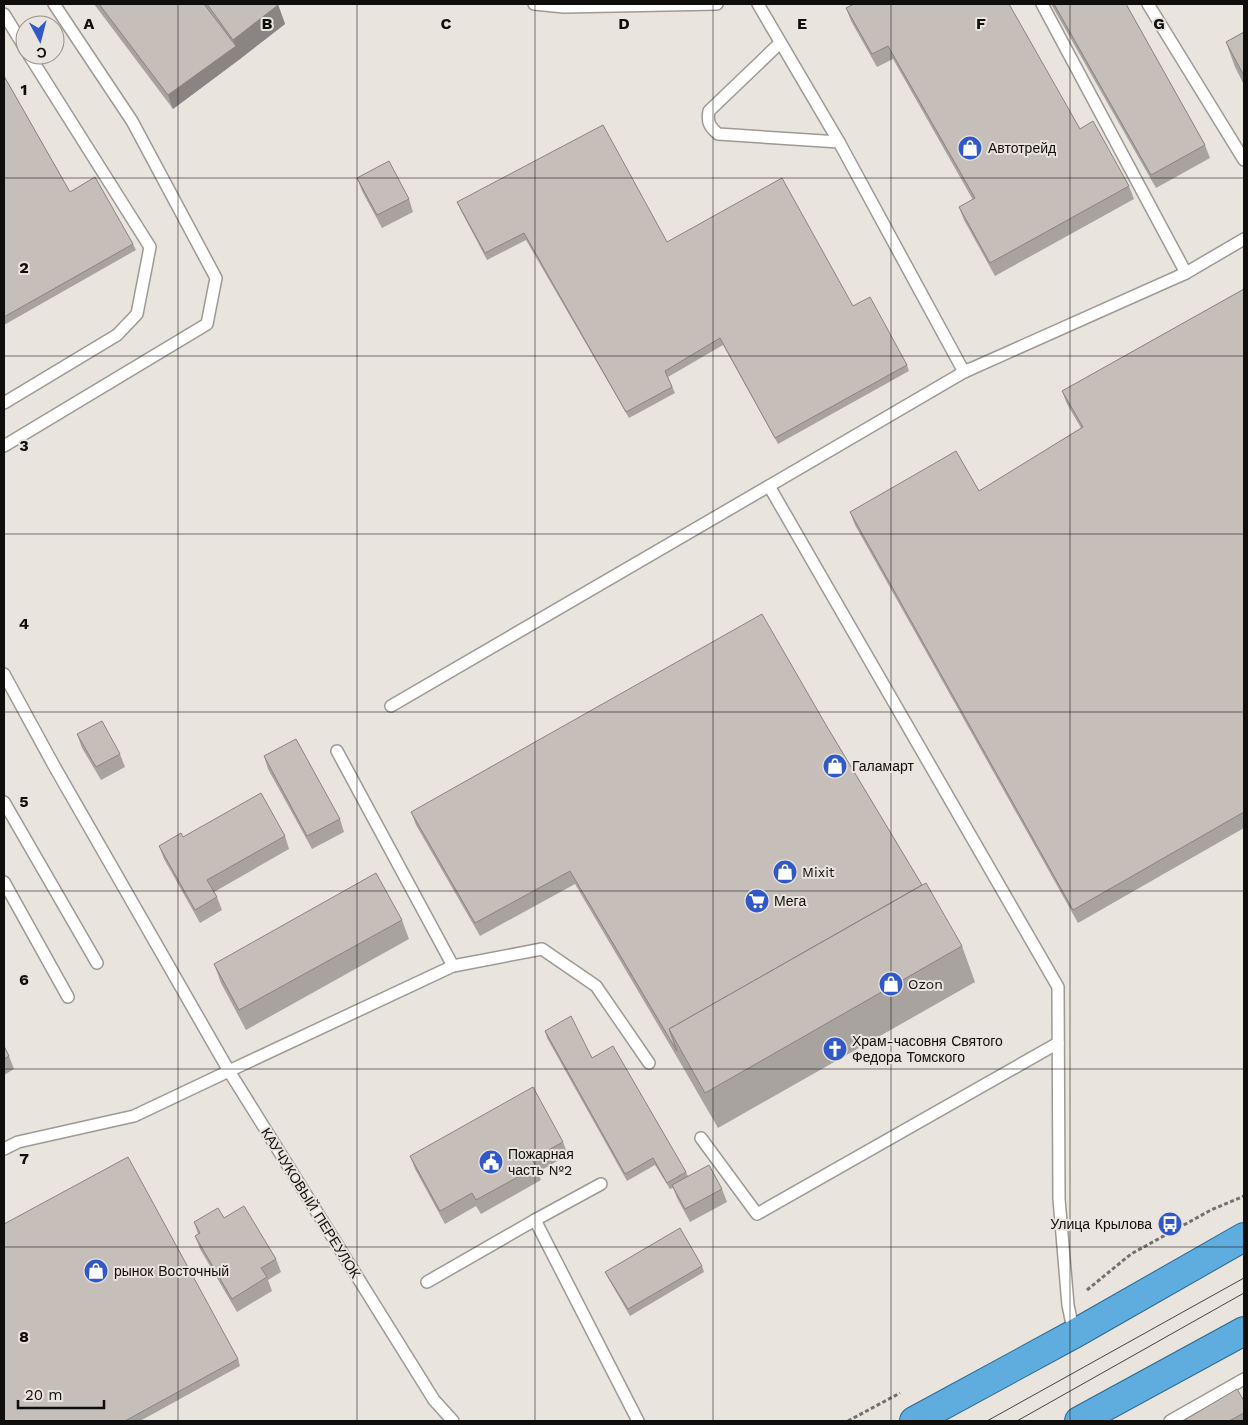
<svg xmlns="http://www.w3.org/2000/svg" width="1248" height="1425" font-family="'Work Sans',sans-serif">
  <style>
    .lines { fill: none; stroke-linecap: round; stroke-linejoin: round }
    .service-casing { stroke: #9e9993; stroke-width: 14 }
    .trunk-casing { stroke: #29688f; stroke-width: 30 }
    .path { stroke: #74706c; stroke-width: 3; stroke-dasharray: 4 2.5; stroke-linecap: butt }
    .service { stroke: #fff; stroke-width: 11 }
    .trunk { stroke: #5facde; stroke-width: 28 }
    .tram { stroke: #464340; stroke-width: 1 }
    .wall { fill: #a9a39f }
    .shaded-wall { fill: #8a8582 }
    .building { fill: #c5beb9; stroke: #8a8582 }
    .grid { fill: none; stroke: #100e0c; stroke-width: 1; stroke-opacity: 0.55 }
    .labels { text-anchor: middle; stroke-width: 4; stroke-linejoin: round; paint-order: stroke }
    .poi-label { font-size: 14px; fill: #100e0c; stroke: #eae4de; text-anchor: start }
    .street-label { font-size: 14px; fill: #100e0c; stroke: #eae4de }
    .grid-label { font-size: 16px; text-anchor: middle; font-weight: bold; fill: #100e0c; stroke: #eae4de; stroke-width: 4; stroke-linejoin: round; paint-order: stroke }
  </style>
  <rect width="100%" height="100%" fill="#eae4de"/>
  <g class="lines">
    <defs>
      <g id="service">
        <path d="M 534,4 L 564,7 L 717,4"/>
        <path d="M 758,4 L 839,142 L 964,372 L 970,369"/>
        <path d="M 1042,4 L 1186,273 L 1179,276"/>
        <path d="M 1148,4 L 1244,160"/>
        <path d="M 4,14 L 25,48"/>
        <path d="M 780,43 L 709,111 C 707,122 709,126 718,134 L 839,142"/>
        <path d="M 4,403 L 117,335 L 137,314 L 150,247 L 29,55"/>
        <path d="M 4,446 L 207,324 L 216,278 L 132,121 L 54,4"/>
        <path d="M 4,674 L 53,764 L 229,1071 L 453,966 L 542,949 L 596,986 L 649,1063"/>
        <path d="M 391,706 L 769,486"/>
        <path d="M 337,751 L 453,966"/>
        <path d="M 4,802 L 97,963"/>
        <path d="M 4,882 L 68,997"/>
        <path d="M 701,1138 L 757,1214 L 1058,1043"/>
        <path d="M 4,1149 L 18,1142 L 134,1116 L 229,1071 L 434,1400 L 453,1421"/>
        <path d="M 535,1220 L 601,1184"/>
        <path d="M 427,1282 L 535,1220 L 638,1421"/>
        <path d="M 1074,1334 L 1068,1305 L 1059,1199 L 1058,987 L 769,486 L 964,372 L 1186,273 L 1244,239"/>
        <path d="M 1170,1421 L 1244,1379"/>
      </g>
      <g id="trunk">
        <path d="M 914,1421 L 1074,1334 L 1244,1237"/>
        <path d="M 1079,1421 L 1244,1331"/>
      </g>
    </defs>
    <use href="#service" class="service-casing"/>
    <use href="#trunk" class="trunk-casing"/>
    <g class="path">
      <path d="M 1087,1290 L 1131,1254 L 1211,1210 L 1244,1196"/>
      <path d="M 848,1421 L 900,1393"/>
    </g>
    <use href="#service" class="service"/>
    <use href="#trunk" class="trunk"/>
    <g class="tram">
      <path d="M 987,1421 L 1244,1278"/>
      <path d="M 1017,1421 L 1244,1293"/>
    </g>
  </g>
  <g class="wall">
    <path d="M 94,4 L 278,4 L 285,24 L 240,59 L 173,109 Z"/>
    <path d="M 1051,4 L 1126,4 L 1205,145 L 1210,158 L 1156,188 Z"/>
    <path d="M 846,8 L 1080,129 L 1129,186 L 1134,199 L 995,276 L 964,220 L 959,207 L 973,200 L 893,59 L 877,67 L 851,21 Z"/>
    <path d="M 1244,32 L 1244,85 L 1235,67 L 1226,42 Z"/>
    <path d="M 4,76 L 70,192 L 133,244 L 136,250 L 4,325 Z"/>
    <path d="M 357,178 L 409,199 L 413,212 L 382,228 L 362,191 Z"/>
    <path d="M 457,202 L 667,242 L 853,306 L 907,365 L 909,371 L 778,444 L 723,345 L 668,377 L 675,393 L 629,418 L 526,240 L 487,260 L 460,209 Z"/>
    <path d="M 1244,289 L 1244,828 L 1078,923 L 855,525 L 850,512 L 979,491 L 1081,428 L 1067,404 L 1062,391 Z"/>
    <path d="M 826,725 L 922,885 L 962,946 L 975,982 L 718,1128 L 681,1064 L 575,884 L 480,936 L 416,825 L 411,812 Z"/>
    <path d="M 77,734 L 120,754 L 125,767 L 101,780 L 82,748 Z"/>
    <path d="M 264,756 L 340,819 L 344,832 L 312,849 L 268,769 Z"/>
    <path d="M 285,836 L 289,849 L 214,892 L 217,897 L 222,910 L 200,923 L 164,859 L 159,846 L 183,837 Z"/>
    <path d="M 402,920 L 409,939 L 246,1030 L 221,983 L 214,964 Z"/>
    <path d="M 545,1031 L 592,1058 L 686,1172 L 688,1176 L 722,1189 L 727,1202 L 690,1222 L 677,1198 L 673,1188 L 670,1189 L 655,1165 L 627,1181 L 547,1038 Z"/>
    <path d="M 4,1046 L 9,1056 L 14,1069 L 4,1075 Z"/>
    <path d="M 563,1142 L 568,1155 L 538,1172 L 541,1180 L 481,1214 L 476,1206 L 445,1224 L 415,1169 L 410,1156 Z"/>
    <path d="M 224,1218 L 276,1259 L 281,1272 L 268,1280 L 272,1291 L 237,1312 L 200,1249 L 195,1236 L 198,1234 L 194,1222 Z"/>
    <path d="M 702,1266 L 704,1272 L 630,1316 L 608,1278 L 605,1272 Z"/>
    <path d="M 238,1359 L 240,1366 L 140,1421 L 4,1421 Z"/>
    <path d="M 1244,1401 L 1244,1421 L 1183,1421 Z"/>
  </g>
  <path class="shaded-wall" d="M 278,5 L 285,24 L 240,59 L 173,109 L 168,95 L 236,46 L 233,40 Z"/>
  <g class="building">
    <path d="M 99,4 L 204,4 L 236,46 L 168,95 Z"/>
    <path d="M 207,4 L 278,4 L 278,5 L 233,40 Z"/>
    <path d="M 854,4 L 1009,4 L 1080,129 L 1093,121 L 1129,186 L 990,263 L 959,207 L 975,198 L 888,46 L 872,54 L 846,8 Z"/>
    <path d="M 1054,4 L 1126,4 L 1205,145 L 1151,175 Z"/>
    <path d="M 1244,32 L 1244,76 L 1226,42 Z"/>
    <path d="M 4,76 L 70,192 L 95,177 L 133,244 L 4,317 Z"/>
    <path d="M 603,125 L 667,242 L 782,178 L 853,306 L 870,297 L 907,365 L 775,438 L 720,338 L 665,371 L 672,387 L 626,412 L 524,233 L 485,253 L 457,202 Z"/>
    <path d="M 389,161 L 409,199 L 377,215 L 357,178 Z"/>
    <path d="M 1244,289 L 1244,812 L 1073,910 L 850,512 L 956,451 L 979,491 L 1083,427 L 1062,391 Z"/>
    <path d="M 762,614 L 826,725 L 922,885 L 669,1029 L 677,1051 L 570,871 L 475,923 L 411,812 Z"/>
    <path d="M 102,721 L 120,754 L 96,767 L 77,734 Z"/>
    <path d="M 296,739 L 340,819 L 307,836 L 264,756 Z"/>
    <path d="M 261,793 L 285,836 L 207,880 L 217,897 L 195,910 L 159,846 L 181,833 L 183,837 Z"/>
    <path d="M 376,873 L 402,920 L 239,1010 L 214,964 Z"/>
    <path d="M 926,883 L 962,946 L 705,1093 L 669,1029 Z"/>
    <path d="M 571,1016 L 592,1058 L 613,1046 L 686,1172 L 667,1183 L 653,1158 L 625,1174 L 545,1031 Z"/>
    <path d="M 4,1046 L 9,1056 L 4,1059 Z"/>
    <path d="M 533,1087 L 563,1142 L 532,1159 L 536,1167 L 476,1200 L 472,1193 L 440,1211 L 410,1156 Z"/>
    <path d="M 128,1157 L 238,1359 L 125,1421 L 4,1421 L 4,1224 Z"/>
    <path d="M 709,1165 L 722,1189 L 685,1209 L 672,1185 Z"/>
    <path d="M 244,1206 L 276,1259 L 261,1268 L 267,1277 L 232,1299 L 195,1236 L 200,1233 L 194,1222 L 218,1208 L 224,1218 Z"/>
    <path d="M 680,1228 L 702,1266 L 628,1309 L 605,1272 Z"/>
    <path d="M 1237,1389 L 1244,1401 L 1244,1413 L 1229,1421 L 1183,1421 Z"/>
  </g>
  <path class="grid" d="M 178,4 L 178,1421M 357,4 L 357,1421M 535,4 L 535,1421M 713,4 L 713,1421M 891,4 L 891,1421M 1070,4 L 1070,1421M 4,178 L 1244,178M 4,356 L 1244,356M 4,534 L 1244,534M 4,712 L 1244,712M 4,891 L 1244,891M 4,1069 L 1244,1069M 4,1247 L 1244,1247"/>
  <defs>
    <symbol id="shop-disc" viewBox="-11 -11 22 22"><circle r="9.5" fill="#3058c8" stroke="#eae4de"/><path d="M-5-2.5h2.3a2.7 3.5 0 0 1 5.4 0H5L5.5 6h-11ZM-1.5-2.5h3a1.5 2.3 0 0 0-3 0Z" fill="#fff"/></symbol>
    <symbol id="supermarket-disc" viewBox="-11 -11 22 22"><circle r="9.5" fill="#3058c8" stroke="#eae4de"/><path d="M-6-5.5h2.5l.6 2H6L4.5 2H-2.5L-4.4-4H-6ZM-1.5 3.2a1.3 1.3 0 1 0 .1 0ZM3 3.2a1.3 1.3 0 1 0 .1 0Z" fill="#fff"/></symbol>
    <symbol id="church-disc" viewBox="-11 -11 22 22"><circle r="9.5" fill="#3058c8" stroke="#eae4de"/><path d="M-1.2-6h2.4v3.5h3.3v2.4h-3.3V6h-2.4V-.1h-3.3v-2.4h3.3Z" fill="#fff"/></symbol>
    <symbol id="civic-disc" viewBox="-11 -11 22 22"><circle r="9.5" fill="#3058c8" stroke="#eae4de"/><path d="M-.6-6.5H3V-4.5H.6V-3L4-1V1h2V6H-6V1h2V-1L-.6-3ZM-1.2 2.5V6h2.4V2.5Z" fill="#fff"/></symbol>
    <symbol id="bus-disc" viewBox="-11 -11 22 22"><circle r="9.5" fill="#3058c8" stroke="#eae4de"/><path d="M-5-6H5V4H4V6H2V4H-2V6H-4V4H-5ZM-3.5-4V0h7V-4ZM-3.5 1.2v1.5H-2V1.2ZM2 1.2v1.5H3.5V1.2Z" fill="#fff"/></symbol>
  </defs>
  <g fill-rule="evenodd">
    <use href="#shop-disc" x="956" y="134" width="28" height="28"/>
    <use href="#shop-disc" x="821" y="752" width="28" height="28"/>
    <use href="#shop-disc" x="771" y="858" width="28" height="28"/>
    <use href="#supermarket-disc" x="743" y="887" width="28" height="28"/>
    <use href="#shop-disc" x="877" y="970" width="28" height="28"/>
    <use href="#church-disc" x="821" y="1035" width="28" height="28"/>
    <use href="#civic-disc" x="477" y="1148" width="28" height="28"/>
    <use href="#bus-disc" x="1156" y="1210" width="28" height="28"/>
    <use href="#shop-disc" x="82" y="1257" width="28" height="28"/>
  </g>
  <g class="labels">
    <g class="poi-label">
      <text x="988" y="153">Автотрейд</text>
      <text x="852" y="771">Галамарт</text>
      <text x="802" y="877">Mixit</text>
      <text x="774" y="906">Мега</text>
      <text x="908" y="989">Ozon</text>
      <text x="852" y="1046">Храм-часовня Святого<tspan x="852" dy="16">Федора Томского</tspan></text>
      <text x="508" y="1159">Пожарная<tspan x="508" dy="16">часть №2</tspan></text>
      <text x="1152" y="1229" text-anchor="end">Улица Крылова</text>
      <text x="114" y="1276">рынок Восточный</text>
    </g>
    <g class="street-label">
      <text transform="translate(311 1203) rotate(58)" y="5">КАУЧУКОВЫЙ ПЕРЕУЛОК</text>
    </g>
  </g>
  <g class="grid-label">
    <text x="89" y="29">A</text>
    <text x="267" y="29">B</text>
    <text x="446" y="29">C</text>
    <text x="624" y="29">D</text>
    <text x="802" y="29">E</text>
    <text x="981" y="29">F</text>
    <text x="1159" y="29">G</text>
    <text x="24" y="95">1</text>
    <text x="24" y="273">2</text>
    <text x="24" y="451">3</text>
    <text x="24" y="629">4</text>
    <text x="24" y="807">5</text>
    <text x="24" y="985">6</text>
    <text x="24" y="1164">7</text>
    <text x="24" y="1342">8</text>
  </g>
  <rect width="1248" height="1425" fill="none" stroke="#100e0c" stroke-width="10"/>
  <g transform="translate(40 40) rotate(173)"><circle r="24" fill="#eae4de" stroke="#938e8a"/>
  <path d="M0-4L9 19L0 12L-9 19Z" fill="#3058c8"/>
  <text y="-8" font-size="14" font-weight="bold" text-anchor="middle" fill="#100e0c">С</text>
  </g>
  <path d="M18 1400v8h86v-8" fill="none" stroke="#100e0c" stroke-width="2.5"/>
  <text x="25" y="1400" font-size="15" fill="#100e0c" stroke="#eae4de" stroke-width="4" paint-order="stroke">20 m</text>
</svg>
